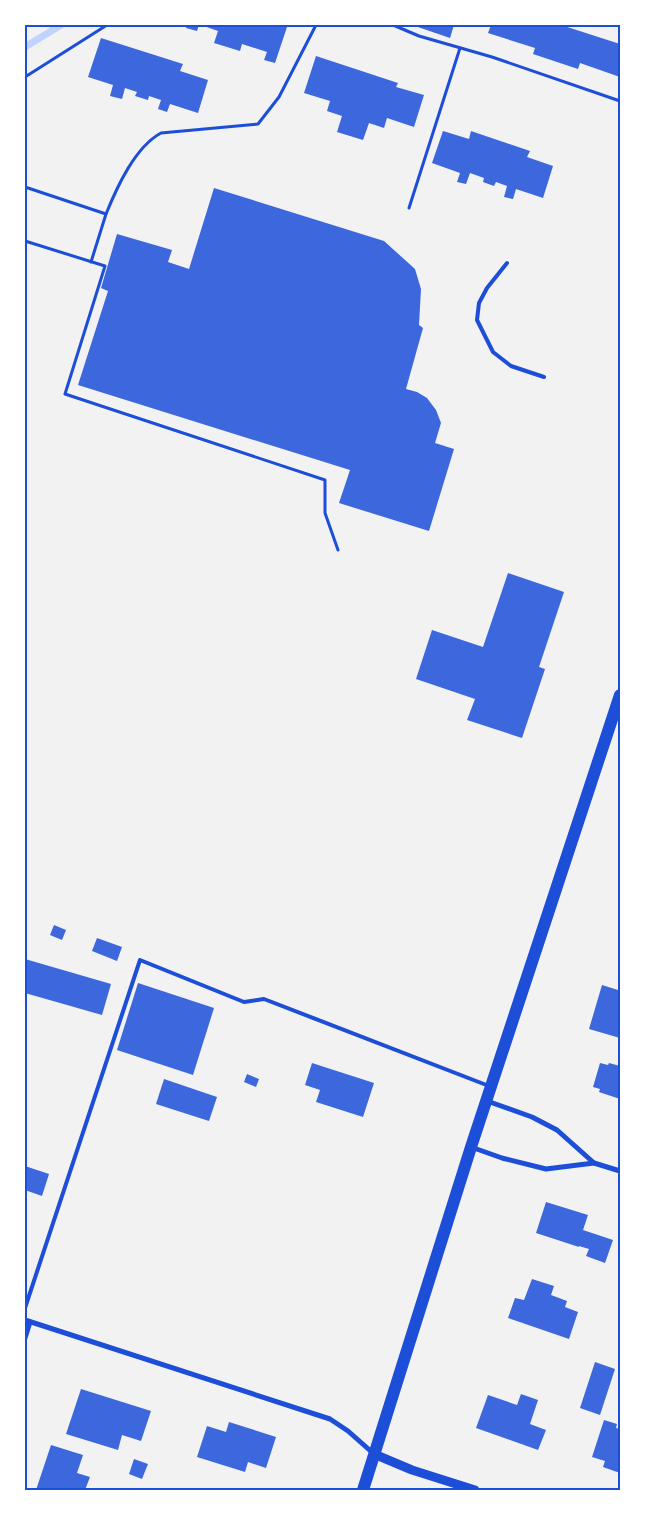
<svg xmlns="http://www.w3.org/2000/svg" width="645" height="1515" font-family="Signika,sans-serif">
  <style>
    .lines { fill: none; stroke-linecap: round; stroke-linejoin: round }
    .stream { stroke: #bfd3fe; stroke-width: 7 }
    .building { fill: #3d67dc }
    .path { stroke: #1d4ed8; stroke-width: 3 }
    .service { stroke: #1d4ed8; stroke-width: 4 }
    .minor { stroke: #1d4ed8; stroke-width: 5 }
    .tertiary { stroke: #1d4ed8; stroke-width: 9 }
    .primary { stroke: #1d4ed8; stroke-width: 12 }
    .neatline { fill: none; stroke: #1d4ed8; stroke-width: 2 }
  </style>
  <rect width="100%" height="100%" fill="#f2f2f2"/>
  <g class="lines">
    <path class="stream" d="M 25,47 L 61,25"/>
  </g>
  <g class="building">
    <path d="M 187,25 L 199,25 L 197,31 L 186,28 Z"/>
    <path d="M 201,25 L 280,25 L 287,27 L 275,63 L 264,60 L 267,52 L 242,44 L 240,51 L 214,43 L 218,31 Z"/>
    <path d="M 412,25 L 454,25 L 450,38 Z"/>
    <path d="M 491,25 L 561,25 L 620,44 L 620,77 L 580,63 L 578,69 L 533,54 L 535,48 L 488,33 Z"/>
    <path d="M 101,38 L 183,64 L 180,71 L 208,80 L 198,113 L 170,104 L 167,112 L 158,109 L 161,100 L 149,96 L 148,100 L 135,96 L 137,92 L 125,88 L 122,99 L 110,96 L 113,85 L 88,77 Z"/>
    <path d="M 316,56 L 398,83 L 396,87 L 424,95 L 414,127 L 387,118 L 384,128 L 369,123 L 363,140 L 337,132 L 342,116 L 327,111 L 330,101 L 304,93 Z"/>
    <path d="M 443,131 L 469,139 L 471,131 L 530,151 L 527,157 L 553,166 L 543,198 L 516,189 L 513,199 L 504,197 L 507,186 L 496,182 L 494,186 L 483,182 L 484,178 L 470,173 L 466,184 L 457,182 L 460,173 L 432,163 Z"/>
    <path d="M 214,188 L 384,241 L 415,269 L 421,289 L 419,325 L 423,328 L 406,389 L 417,392 L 427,398 L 436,410 L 441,423 L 435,443 L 454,449 L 429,531 L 339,503 L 350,470 L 78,385 L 108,291 L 101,288 L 117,234 L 172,250 L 168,262 L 189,269 Z"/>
    <path d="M 508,573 L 564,592 L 539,667 L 545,669 L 522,738 L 467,720 L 475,699 L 416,679 L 432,630 L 483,647 Z"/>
    <path d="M 54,925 L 66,930 L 62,940 L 50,935 Z"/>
    <path d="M 97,938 L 122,947 L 117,961 L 92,951 Z"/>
    <path d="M 25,959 L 111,984 L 102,1015 L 25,993 Z"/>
    <path d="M 138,983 L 214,1008 L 193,1075 L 117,1050 Z"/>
    <path d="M 602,985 L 618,990 L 620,986 L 620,1038 L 589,1029 Z"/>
    <path d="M 312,1063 L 374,1083 L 363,1117 L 316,1102 L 320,1090 L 305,1085 Z"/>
    <path d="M 600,1063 L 608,1065 L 609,1063 L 620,1066 L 620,1099 L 599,1092 L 600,1089 L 593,1087 Z"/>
    <path d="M 247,1074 L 259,1079 L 256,1087 L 244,1082 Z"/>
    <path d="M 164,1079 L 217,1097 L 209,1121 L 156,1104 Z"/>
    <path d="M 25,1166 L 49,1174 L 42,1196 L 25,1190 Z"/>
    <path d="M 546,1202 L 588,1215 L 583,1230 L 613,1240 L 605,1263 L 586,1256 L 589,1249 L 579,1246 L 579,1247 L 536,1233 Z"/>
    <path d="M 532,1279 L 554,1286 L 551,1295 L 567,1301 L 565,1307 L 578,1312 L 569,1339 L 508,1318 L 515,1298 L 524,1300 Z"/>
    <path d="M 595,1362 L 615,1369 L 600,1415 L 580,1408 Z"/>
    <path d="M 81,1389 L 151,1411 L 141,1441 L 122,1435 L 118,1450 L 66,1434 Z"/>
    <path d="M 521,1394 L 538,1400 L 530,1424 L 546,1430 L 538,1450 L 476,1428 L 488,1395 L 517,1405 Z"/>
    <path d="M 604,1420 L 617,1424 L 616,1428 L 620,1429 L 620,1473 L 603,1467 L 605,1461 L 592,1457 Z"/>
    <path d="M 229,1422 L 276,1437 L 266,1468 L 248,1462 L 245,1472 L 197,1457 L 207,1426 L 226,1432 Z"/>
    <path d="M 51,1445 L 83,1455 L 77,1473 L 90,1477 L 85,1490 L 36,1490 Z"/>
    <path d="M 134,1459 L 148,1464 L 142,1479 L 129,1474 Z"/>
  </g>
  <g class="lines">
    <g class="path">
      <path d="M 393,25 L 419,36 L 492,57 L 620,101"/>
      <path d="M 25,77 L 107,25"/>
      <path d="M 25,187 L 106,214 C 117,187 135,147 161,133 L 258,124 L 279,97 L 316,25"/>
      <path d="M 409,208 L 460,48"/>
      <path d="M 25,241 L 105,266 L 65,394 L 325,480 L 325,513 L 338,550"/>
      <path d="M 91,262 L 106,214"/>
    </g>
    <g class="service">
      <path d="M 507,263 L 487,288 L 479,303 L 477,320 L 493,352 L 511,366 L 544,377"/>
      <path d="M 25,1308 L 140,960 L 244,1002 L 264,999 L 489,1086"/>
    </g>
    <g class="minor">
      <path d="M 487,1101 L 532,1117 L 557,1130 L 594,1163 L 620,1171"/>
      <path d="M 471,1147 L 502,1158 L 546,1169 L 594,1163"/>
      <path d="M 25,1320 L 330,1419 L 348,1431 L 374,1454"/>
      <path d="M 25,1338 L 30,1322"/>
    </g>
    <path class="tertiary" d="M 374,1454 L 412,1470 L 475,1490"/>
    <path class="primary" d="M 363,1490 L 471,1147 L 620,695"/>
  </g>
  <rect width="645" height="1515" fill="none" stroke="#ffffff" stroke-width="52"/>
  <rect x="26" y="26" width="593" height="1463" class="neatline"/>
</svg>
